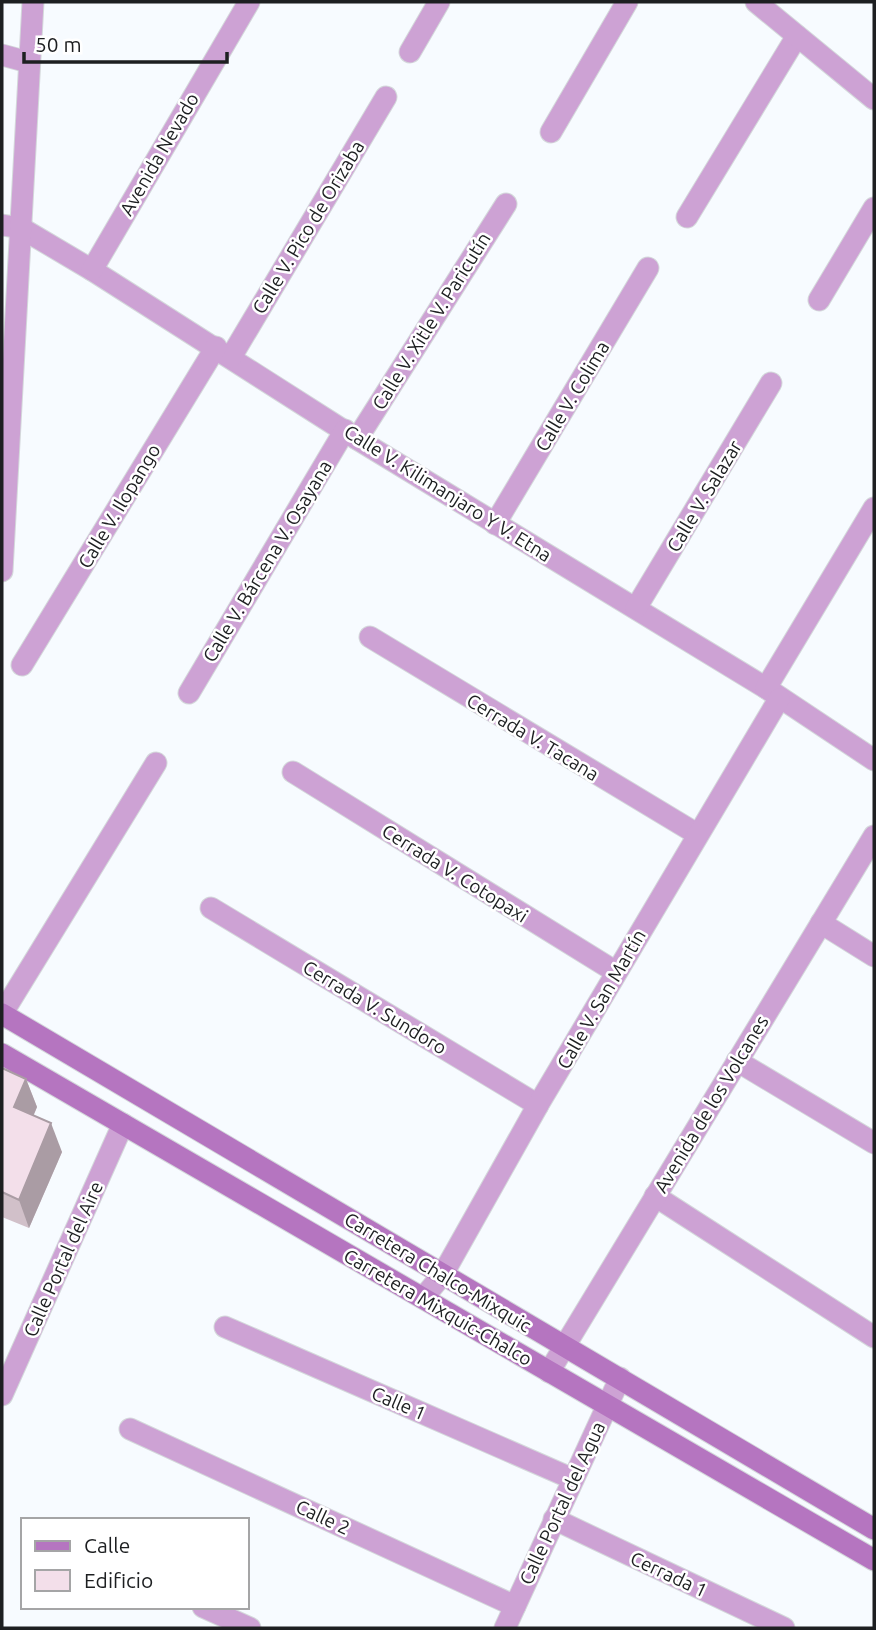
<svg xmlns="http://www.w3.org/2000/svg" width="876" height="1630" font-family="Ubuntu,sans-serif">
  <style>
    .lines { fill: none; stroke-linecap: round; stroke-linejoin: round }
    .minor-casing { stroke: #d4d8db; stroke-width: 23 }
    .tertiary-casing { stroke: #d4d8db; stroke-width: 23 }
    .secondary-casing { stroke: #d4d8db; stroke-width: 23 }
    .minor { stroke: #cda2d4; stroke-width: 21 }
    .tertiary { stroke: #cda2d4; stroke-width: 21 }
    .secondary { stroke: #b575c0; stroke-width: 21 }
    .wall { fill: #d1c0c9 }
    .shaded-wall { fill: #aa9ca4 }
    .building { fill: #f3dfea; stroke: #aa9ca4; stroke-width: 2 }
    .labels { text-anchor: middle; stroke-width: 5; stroke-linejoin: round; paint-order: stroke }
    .street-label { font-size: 19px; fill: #1d1f21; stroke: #fff }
  </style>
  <rect width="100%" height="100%" fill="#f7fbff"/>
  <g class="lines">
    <defs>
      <g id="minor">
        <path d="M 410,52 L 439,2"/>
        <path d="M 2,55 L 28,62"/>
        <path d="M 551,132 L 627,2"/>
        <path d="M 687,217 L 797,36"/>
        <path d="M 2,225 L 21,228 L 92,270 L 357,439 L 766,688 L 874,760"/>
        <path d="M 92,270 L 249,2"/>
        <path d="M 819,300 L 874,208"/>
        <path d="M 231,357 L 386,97"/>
        <path d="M 357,439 L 506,204"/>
        <path d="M 495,524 L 648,268"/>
        <path d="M 636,608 L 771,383"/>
        <path d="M 370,637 L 697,834"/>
        <path d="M 22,665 L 216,347"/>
        <path d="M 766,688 L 874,508"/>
        <path d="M 189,693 L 345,430"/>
        <path d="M 293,772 L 616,972"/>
        <path d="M 211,908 L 538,1105"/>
        <path d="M 821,923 L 874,956"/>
        <path d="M 2,1014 L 156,763"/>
        <path d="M 737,1061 L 874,1143"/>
        <path d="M 655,1196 L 874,1337"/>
        <path d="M 423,1298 L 443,1274 L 538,1105 L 779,699"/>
        <path d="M 225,1327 L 573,1479"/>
        <path d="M 549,1372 L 874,836"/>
        <path d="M 2,1395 L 123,1124"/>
        <path d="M 130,1429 L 515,1606"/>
        <path d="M 554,1519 L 784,1628"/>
        <path d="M 203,1607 L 250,1628"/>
      </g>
      <g id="tertiary">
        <path d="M 756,2 L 874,99"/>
        <path d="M 2,571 L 33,2"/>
        <path d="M 505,1628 L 620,1378"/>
      </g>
      <g id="secondary">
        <path d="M 2,1014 L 874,1529"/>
        <path d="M 2,1054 L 874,1560"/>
      </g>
    </defs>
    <use href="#minor" class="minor-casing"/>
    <use href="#tertiary" class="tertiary-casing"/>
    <use href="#secondary" class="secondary-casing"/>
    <use href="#minor" class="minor"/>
    <use href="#tertiary" class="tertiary"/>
    <use href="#secondary" class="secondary"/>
  </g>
  <path class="wall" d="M 2,1068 L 26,1079 L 37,1107 L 33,1116 L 62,1152 L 29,1228 L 2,1217 Z"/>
  <g class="shaded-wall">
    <path d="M 26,1079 L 37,1107 L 25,1136 L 14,1107 Z"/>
    <path d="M 51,1123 L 62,1152 L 29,1228 L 19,1200 Z"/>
  </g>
  <path class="building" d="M 2,1068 L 26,1079 L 14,1107 L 51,1123 L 19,1200 L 2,1192 Z"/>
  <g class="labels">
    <g class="street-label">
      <text transform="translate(159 154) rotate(-60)" y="7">Avenida Nevado</text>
      <text transform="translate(308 227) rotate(-59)" y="7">Calle V. Pico de Orizaba</text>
      <text transform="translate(431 321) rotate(-58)" y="7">Calle V. Xitle V. Paricutín</text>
      <text transform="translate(572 396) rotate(-59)" y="7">Calle V. Colima</text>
      <text transform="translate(448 493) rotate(32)" y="7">Calle V. Kilimanjaro Y V. Etna</text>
      <text transform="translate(704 496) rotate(-59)" y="7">Calle V. Salazar</text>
      <text transform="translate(119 506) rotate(-59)" y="7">Calle V. Ilopango</text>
      <text transform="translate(267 561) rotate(-59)" y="7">Calle V. Bárcena V. Osayana</text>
      <text transform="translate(533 737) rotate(31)" y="7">Cerrada V. Tacana</text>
      <text transform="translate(455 873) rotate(32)" y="7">Cerrada V. Cotopaxi</text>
      <text transform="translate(601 999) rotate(-60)" y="7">Calle V. San Martín</text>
      <text transform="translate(375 1007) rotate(31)" y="7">Cerrada V. Sundoro</text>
      <text transform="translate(711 1104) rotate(-59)" y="7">Avenida de los Volcanes</text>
      <text transform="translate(63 1259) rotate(-66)" y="7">Calle Portal del Aire</text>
      <text transform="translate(438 1272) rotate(31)" y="7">Carretera Chalco-Mixquic</text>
      <text transform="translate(438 1307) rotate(30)" y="7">Carretera Mixquic-Chalco</text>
      <text transform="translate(399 1403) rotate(23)" y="7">Calle 1</text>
      <text transform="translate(562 1503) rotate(-65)" y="7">Calle Portal del Agua</text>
      <text transform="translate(323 1517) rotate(25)" y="7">Calle 2</text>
      <text transform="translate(669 1574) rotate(25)" y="7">Cerrada 1</text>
    </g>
  </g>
  <rect width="876" height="1630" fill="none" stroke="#1d1f21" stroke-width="7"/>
  <rect x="21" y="1518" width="228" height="91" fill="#ffffff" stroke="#a5a5a6" stroke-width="2"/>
  <rect x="35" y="1541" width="35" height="10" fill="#b575c0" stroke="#a5a5a6" stroke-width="2"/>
  <text x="84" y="1553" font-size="21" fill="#1d1f21">Calle</text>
  <rect x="35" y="1570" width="35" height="21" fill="#f3dfea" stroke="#a5a5a6" stroke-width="2"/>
  <text x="84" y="1588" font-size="21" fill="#1d1f21">Edificio</text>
  <path d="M24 52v10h203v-10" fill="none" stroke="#1d1f21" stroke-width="3.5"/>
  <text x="35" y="52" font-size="21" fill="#1d1f21" stroke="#ffffff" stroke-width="5" paint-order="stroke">50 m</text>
</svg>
